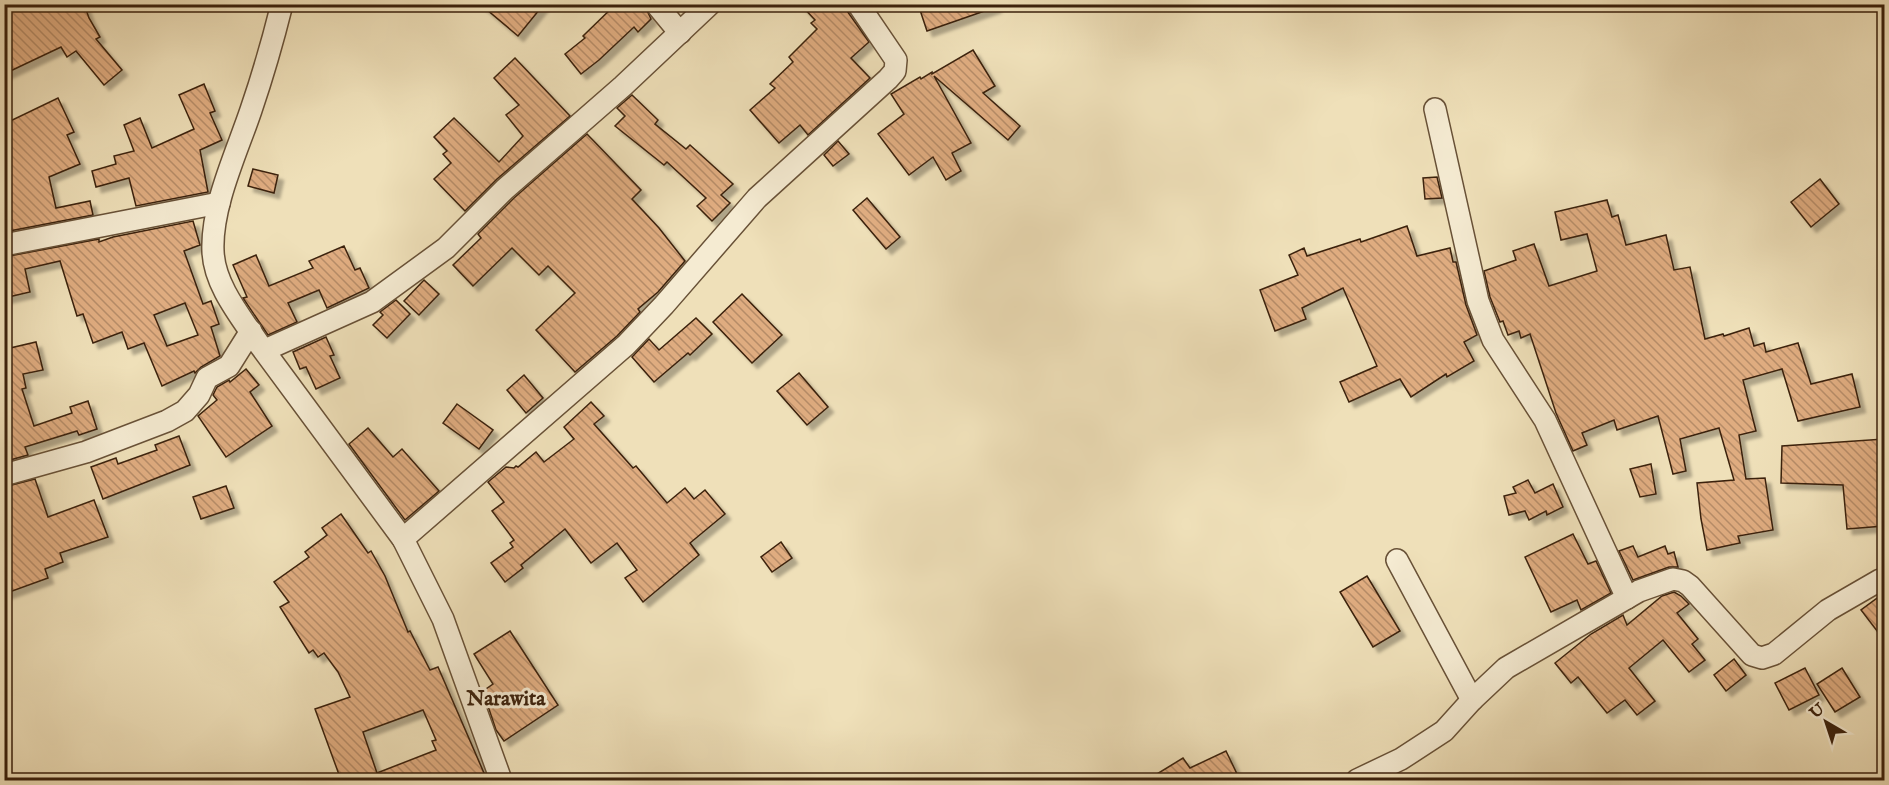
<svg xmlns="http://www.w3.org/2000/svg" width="1889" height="785" font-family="'IM FELL English',serif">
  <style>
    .building { fill: url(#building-back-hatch); stroke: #3b210c; stroke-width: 1.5; fill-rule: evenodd; filter: url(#shadow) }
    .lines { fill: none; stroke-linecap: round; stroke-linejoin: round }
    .minor-casing { stroke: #685137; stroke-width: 24 }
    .minor { stroke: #f5ebd2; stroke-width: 21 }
    .labels { text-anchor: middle; stroke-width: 6; stroke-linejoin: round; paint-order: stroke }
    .quarter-label { font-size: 21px; font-weight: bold; fill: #3b210c; stroke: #f5ebd2 }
  </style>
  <defs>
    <pattern id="building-back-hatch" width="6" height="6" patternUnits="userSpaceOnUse" patternTransform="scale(1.5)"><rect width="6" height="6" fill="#dfac80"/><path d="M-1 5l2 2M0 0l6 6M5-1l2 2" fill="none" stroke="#b68c67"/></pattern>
    <filter id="shadow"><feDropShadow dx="5.5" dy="5.5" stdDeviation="1.5" flood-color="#0004"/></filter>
  </defs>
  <rect width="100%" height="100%" fill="#efe0b9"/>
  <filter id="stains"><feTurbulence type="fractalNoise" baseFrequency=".00333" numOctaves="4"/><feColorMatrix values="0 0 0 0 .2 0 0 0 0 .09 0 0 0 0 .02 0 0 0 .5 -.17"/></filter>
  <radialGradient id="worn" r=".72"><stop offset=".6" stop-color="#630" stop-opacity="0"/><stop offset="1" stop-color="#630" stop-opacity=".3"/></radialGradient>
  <g class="building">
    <path d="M 4,4 L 84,4 L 89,18 L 100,37 L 96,39 L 122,70 L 104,85 L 76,51 L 67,57 L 61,47 L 4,74 Z"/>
    <path d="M 480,4 L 544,4 L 518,36 Z"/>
    <path d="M 616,4 L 644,4 L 651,19 L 638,32 L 634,27 L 599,60 L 581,74 L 565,54 L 585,38 L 583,36 Z"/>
    <path d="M 800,4 L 845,4 L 847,11 L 869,42 L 851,58 L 870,78 L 808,135 L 800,125 L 779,143 L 750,110 L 775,88 L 770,84 L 793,62 L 789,57 L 817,29 L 811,23 L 815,20 Z"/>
    <path d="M 918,4 L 995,4 L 996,7 L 927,31 Z"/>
    <path d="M 973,50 L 995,86 L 983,93 L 1020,126 L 1008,140 L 934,76 L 971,143 L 952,153 L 961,171 L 946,180 L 933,157 L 909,175 L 878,134 L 904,114 L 891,94 L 920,77 L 921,79 L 932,72 L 932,74 Z"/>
    <path d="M 515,58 L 570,116 L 497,179 L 465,211 L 434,179 L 451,163 L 443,154 L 447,151 L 434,137 L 454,118 L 499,162 L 523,136 L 506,115 L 519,105 L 494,78 Z"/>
    <path d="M 204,84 L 215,111 L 210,113 L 222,140 L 200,150 L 208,192 L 136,206 L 129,178 L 96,187 L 92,171 L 116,164 L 114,156 L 134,151 L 124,125 L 140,118 L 152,148 L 194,129 L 179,95 Z"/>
    <path d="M 632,95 L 658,120 L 655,124 L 686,149 L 690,145 L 733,184 L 721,195 L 730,203 L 712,221 L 697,206 L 706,198 L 667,162 L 664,165 L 615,126 L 625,116 L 617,108 Z"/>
    <path d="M 58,98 L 74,132 L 67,135 L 80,164 L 49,177 L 56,208 L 90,201 L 93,215 L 4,232 L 4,124 Z"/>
    <path d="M 587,134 L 641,190 L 632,199 L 659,228 L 685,261 L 658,292 L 638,309 L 640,312 L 617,336 L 575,372 L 536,330 L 575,293 L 548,266 L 539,275 L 512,248 L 473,286 L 453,265 L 481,238 L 478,234 L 514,198 Z"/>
    <path d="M 838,141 L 849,154 L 833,166 L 824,155 Z"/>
    <path d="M 253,169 L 278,175 L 274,193 L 248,186 Z"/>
    <path d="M 1437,177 L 1442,198 L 1425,199 L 1423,178 Z"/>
    <path d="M 1820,179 L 1839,204 L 1811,227 L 1791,202 Z"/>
    <path d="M 867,198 L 900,237 L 886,249 L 853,210 Z"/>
    <path d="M 1607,200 L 1612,217 L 1618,215 L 1626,245 L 1666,235 L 1674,270 L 1690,267 L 1705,339 L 1723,334 L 1724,336 L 1749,328 L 1754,346 L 1764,343 L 1766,352 L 1798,343 L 1811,384 L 1852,374 L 1860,407 L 1798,421 L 1782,369 L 1743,380 L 1756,431 L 1739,435 L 1746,479 L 1765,478 L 1773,530 L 1738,536 L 1740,543 L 1707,550 L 1701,519 L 1697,483 L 1734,480 L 1719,428 L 1680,439 L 1686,471 L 1673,474 L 1658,416 L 1617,430 L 1614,420 L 1582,433 L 1587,445 L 1573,451 L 1556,413 L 1530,334 L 1521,338 L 1519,331 L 1508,335 L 1503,321 L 1500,322 L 1490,297 L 1484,271 L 1516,260 L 1513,251 L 1534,244 L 1549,286 L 1597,271 L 1587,234 L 1561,240 L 1555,212 Z"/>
    <path d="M 193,221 L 200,245 L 184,251 L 203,304 L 211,301 L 219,324 L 211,327 L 220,356 L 201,367 L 195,373 L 194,371 L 162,386 L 144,343 L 128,349 L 122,332 L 93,343 L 83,314 L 77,316 L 60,261 L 25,269 L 30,292 L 4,298 L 4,257 L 99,239 L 99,242 L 113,237 ZM 185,303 L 198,335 L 167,346 L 154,315 Z"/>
    <path d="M 1407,226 L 1417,256 L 1450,248 L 1453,262 L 1456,262 L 1466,305 L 1477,335 L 1464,342 L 1474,361 L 1447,377 L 1446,374 L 1411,397 L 1400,379 L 1349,402 L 1340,382 L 1377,366 L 1343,288 L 1302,308 L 1306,319 L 1275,331 L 1260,290 L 1298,275 L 1289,255 L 1304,248 L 1307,256 L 1360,239 L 1361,242 Z"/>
    <path d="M 344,246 L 355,270 L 360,268 L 369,288 L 327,308 L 319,290 L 288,303 L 297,322 L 268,335 L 243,298 L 247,297 L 233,265 L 256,255 L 269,286 L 313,268 L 309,261 Z"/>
    <path d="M 424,280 L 439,294 L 419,315 L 404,301 Z"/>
    <path d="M 742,294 L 782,335 L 752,363 L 713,322 Z"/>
    <path d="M 396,300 L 410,314 L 387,338 L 373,325 L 383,315 L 380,312 Z"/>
    <path d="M 696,318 L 712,334 L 690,355 L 688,353 L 654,382 L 632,357 L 649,339 L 659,350 Z"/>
    <path d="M 326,337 L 334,355 L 330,356 L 340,378 L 316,389 L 306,367 L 300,369 L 293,352 Z"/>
    <path d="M 36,342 L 43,370 L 23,374 L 26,388 L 22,389 L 34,426 L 72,413 L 70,407 L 88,401 L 97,429 L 79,435 L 77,431 L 25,447 L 28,455 L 10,460 L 4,442 L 4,345 L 9,344 L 10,348 Z"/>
    <path d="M 246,369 L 259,385 L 250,392 L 272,426 L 226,457 L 198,416 L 217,400 L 213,395 L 217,387 L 229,380 L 230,382 Z"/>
    <path d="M 799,373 L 828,407 L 807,425 L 777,391 Z"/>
    <path d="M 524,375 L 543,398 L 526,413 L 507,390 Z"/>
    <path d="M 591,402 L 604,416 L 594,424 L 633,468 L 636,466 L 667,503 L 685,488 L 694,499 L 705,490 L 725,514 L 690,543 L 699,555 L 643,602 L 625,578 L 637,570 L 617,543 L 591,563 L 565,529 L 521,565 L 523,568 L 505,582 L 491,563 L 513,547 L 510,543 L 514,540 L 492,511 L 504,502 L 488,482 L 506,467 L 514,468 L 516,466 L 518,467 L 536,452 L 544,462 L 574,439 L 564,427 Z"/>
    <path d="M 457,404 L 493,430 L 479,449 L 443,423 Z"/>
    <path d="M 368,428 L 393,457 L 402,449 L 439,491 L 405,520 L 349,444 Z"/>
    <path d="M 179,436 L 190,465 L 103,499 L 91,467 L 116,458 L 118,464 L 157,450 L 155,445 Z"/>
    <path d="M 1884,439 L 1884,486 L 1882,486 L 1884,526 L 1847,529 L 1843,485 L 1781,483 L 1782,446 Z"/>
    <path d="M 1651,464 L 1656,494 L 1640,497 L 1630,469 Z"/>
    <path d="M 35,479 L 48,517 L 94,500 L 108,537 L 60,553 L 63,562 L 45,569 L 48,578 L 4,594 L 4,487 Z"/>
    <path d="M 1528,480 L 1535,493 L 1553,484 L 1563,507 L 1547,515 L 1546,511 L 1529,520 L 1525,511 L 1509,515 L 1504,496 L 1516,493 L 1513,487 Z"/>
    <path d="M 226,486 L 234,508 L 201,519 L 193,497 Z"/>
    <path d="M 341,514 L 368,553 L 371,551 L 385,576 L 408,632 L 410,631 L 430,670 L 438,667 L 487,780 L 341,780 L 315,709 L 350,697 L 338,672 L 324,653 L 318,657 L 313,650 L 309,653 L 280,607 L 289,602 L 274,582 L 309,557 L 305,552 L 327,535 L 322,528 ZM 423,710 L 436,740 L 432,741 L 436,750 L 377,773 L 363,732 Z"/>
    <path d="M 1573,534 L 1588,564 L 1596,561 L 1611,593 L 1581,610 L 1577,600 L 1551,612 L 1525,557 Z"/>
    <path d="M 781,542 L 792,558 L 772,572 L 761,557 Z"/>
    <path d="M 1633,546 L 1638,557 L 1665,546 L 1668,554 L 1674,552 L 1678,567 L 1669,567 L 1633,580 L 1619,551 Z"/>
    <path d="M 1367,576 L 1400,631 L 1373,647 L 1340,592 Z"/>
    <path d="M 1674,592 L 1681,596 L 1689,604 L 1677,613 L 1698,639 L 1692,644 L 1705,660 L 1689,672 L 1663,640 L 1629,668 L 1655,701 L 1637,715 L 1625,700 L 1607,713 L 1578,677 L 1571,683 L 1555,663 L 1591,634 L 1623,615 L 1627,625 L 1662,596 Z"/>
    <path d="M 1884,593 L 1884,640 L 1861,610 Z"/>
    <path d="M 510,631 L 558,705 L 504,741 L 496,730 L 483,691 L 493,684 L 474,654 Z"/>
    <path d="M 1734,659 L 1746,675 L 1726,691 L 1714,675 Z"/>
    <path d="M 1805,668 L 1819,695 L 1789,710 L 1775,683 Z"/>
    <path d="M 1842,668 L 1860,697 L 1835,712 L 1817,684 Z"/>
    <path d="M 1226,751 L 1238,776 L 1229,780 L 1147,780 L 1183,758 L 1190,768 Z"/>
  </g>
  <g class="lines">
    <defs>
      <g id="minor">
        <path d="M 282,4 C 273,40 263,75 251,110 C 237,152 211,206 213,251 C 214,285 241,317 259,344 L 403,539 L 443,619 L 501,780"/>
        <path d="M 656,4 L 680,33"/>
        <path d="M 1435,109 L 1478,301 L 1493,340 L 1545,420 L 1627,598"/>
        <path d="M 4,245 L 219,203"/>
        <path d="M 265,350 L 372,302 L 446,248 L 505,189 L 623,86 L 710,4"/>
        <path d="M 4,475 L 86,452 L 167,421 L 185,411 L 199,395 L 207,378 L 229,366 L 251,331"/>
        <path d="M 403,539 L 626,345 L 664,305 L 757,198 L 888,79 L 895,71 L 896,60 L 858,4"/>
        <path d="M 1397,560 L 1472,700"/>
        <path d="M 1357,780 L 1401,759 L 1444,731 L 1472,700 L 1506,668 L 1639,591 L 1673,579 L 1683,581 L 1690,586 L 1752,655 L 1762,658 L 1774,654 L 1828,610 L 1880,580 L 1884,580"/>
      </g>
    </defs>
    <use href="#minor" class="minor-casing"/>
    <use href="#minor" class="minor"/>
  </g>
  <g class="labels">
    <g class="quarter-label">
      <text x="506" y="705">Narawita</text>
    </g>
  </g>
  <rect width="1889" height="785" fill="none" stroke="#efe0b9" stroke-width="24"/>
  <rect x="6" y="6" width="1877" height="773" fill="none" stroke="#3b210c" stroke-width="3"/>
  <rect x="12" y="12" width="1865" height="761" fill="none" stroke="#3b210c" stroke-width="1.5"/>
  <g transform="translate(1826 722) rotate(321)" stroke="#f5ebd2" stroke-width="4.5" paint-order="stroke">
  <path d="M0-4.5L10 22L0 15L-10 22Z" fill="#3b210c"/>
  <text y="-9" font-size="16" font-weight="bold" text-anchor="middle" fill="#3b210c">U</text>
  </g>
  <rect width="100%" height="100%" filter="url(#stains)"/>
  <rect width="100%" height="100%" fill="url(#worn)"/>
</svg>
